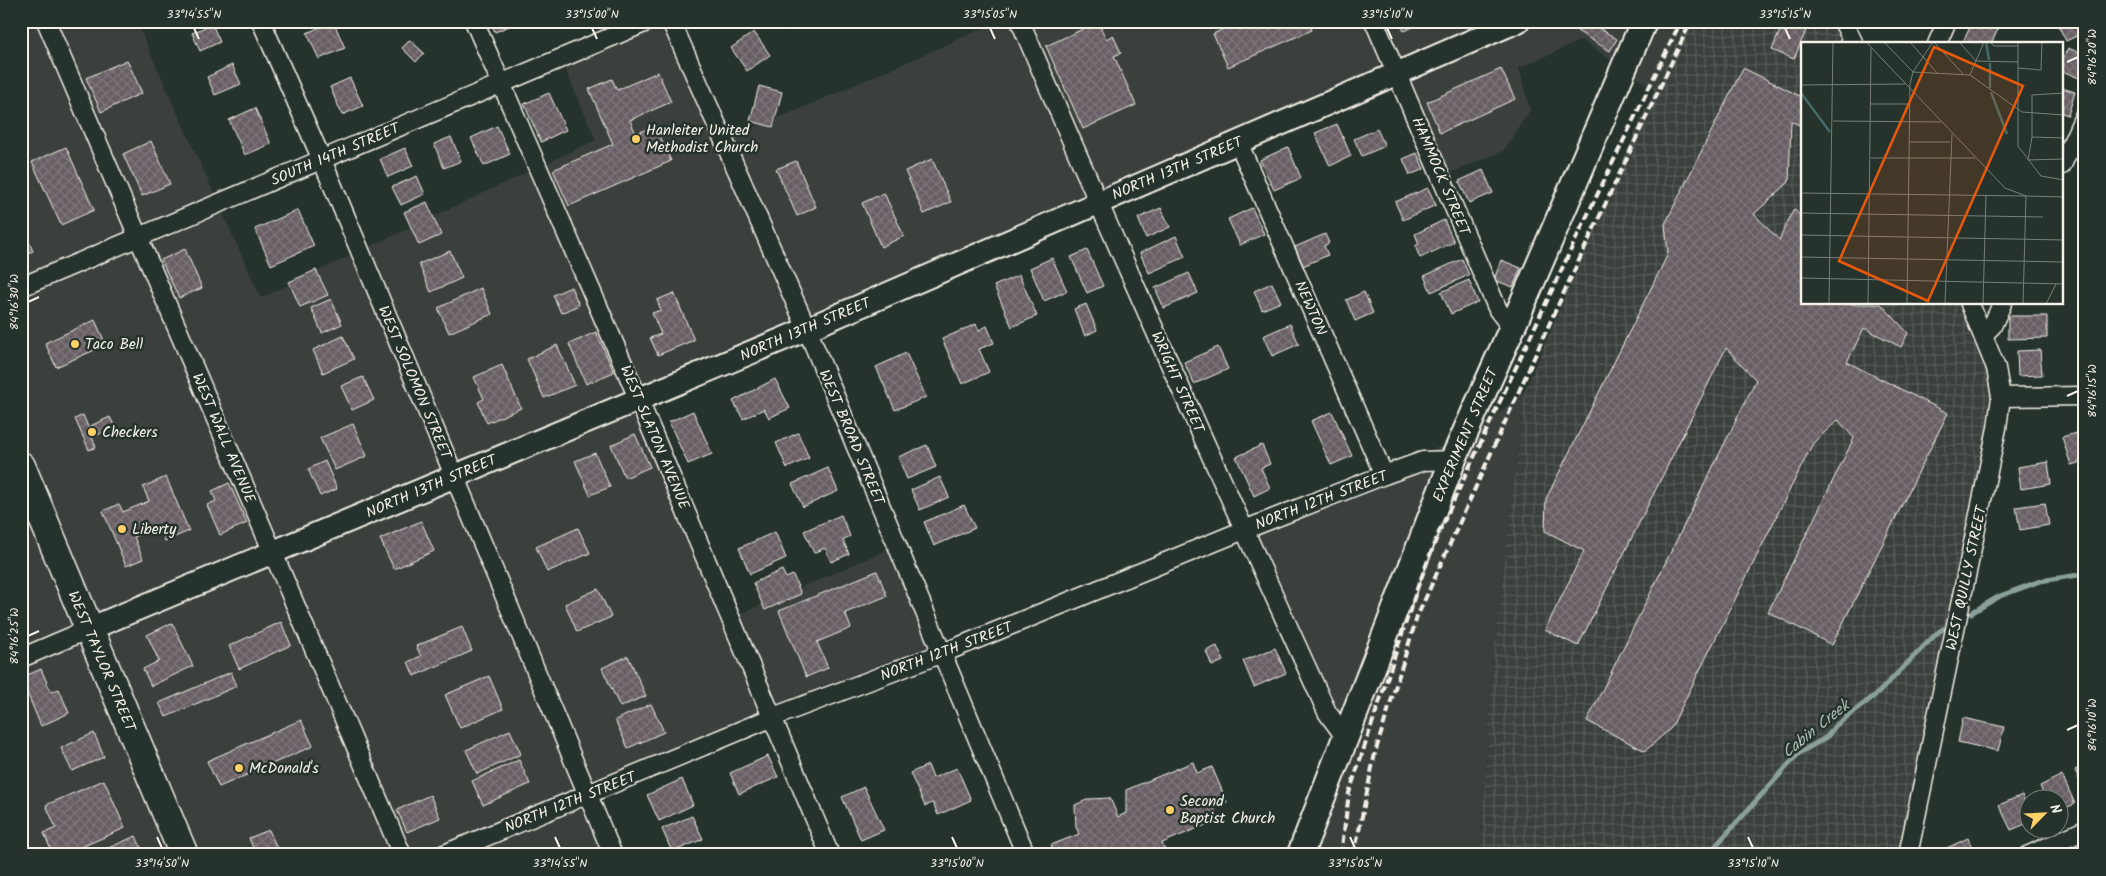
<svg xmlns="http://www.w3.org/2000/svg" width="2106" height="876" font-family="Kalam,sans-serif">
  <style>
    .built { fill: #3a403e }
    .industrial { fill: url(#industrial-grid) }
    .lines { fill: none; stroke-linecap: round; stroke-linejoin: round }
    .stream { stroke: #8ba09b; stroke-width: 5 }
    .building { fill: url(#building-cross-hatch); stroke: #f4f1e8 }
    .minor-casing { stroke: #f4f1e8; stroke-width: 21 }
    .tertiary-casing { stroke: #f4f1e8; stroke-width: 26 }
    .secondary-casing { stroke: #f4f1e8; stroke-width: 29 }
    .primary-casing { stroke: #f4f1e8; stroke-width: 31 }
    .minor { stroke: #26332d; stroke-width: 18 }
    .tertiary { stroke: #26332d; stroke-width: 22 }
    .secondary { stroke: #26332d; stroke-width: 25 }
    .primary { stroke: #26332d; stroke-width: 28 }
    .rail { stroke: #f4f1e8; stroke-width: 4; stroke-dasharray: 8 4; stroke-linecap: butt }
    .ticks { fill: none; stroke: #f4f1e8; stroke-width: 2 }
    .poi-dot { fill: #ffd166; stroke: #26332d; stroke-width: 2 }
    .labels { text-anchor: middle; stroke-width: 5; stroke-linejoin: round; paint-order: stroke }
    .poi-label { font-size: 15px; fill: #f4f1e8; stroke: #26332d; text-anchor: start }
    .street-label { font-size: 15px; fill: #f4f1e8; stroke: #26332d }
    .water-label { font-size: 16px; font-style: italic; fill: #aebbb5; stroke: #26332d }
    .inset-river { fill: none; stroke: #456a68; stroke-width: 2.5 }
    .inset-road { fill: none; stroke: #787f78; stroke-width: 1 }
    .view { fill: #e8590c; fill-opacity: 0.15; stroke: #e8590c; stroke-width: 2.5 }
    .inset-edge { fill: none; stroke: #f4f1e8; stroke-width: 2.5 }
    .neatline { fill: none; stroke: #f4f1e8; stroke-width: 2 }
    .ticks-label { font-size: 12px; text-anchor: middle; fill: #f4f1e8 }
  </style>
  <defs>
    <pattern id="industrial-grid" width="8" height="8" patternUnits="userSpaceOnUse" patternTransform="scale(1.25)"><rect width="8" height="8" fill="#3a403e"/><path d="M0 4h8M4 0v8" fill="none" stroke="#575c5a"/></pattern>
    <pattern id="building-cross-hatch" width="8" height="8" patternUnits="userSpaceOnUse" patternTransform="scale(1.25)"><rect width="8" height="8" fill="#685f65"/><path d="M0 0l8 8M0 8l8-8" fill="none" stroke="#7e767b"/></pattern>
  </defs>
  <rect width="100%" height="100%" fill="#26332d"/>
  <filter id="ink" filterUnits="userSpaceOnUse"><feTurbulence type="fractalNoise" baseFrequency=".02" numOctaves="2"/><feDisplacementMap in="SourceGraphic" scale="10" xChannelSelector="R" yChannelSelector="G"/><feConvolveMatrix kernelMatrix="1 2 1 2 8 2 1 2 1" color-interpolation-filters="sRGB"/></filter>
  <g filter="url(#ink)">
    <g class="built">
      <path d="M 21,21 L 136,21 L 261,298 L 596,140 L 560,57 L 639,21 L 668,21 L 719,141 L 795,111 L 1000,21 L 1686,21 L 1654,89 L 1582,40 L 1519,68 L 1530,110 L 1503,151 L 1438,178 L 1391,77 L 634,398 L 726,620 L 896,546 L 938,650 L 582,801 L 605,855 L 21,855 Z"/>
      <path d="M 1525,390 L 1492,668 L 1481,855 L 1293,855 L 1340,749 L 1241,529 L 1478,431 Z"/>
    </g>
    <path class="industrial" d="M 1686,21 L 1849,21 L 1858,44 L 1802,44 L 1802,304 L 1964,304 L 2000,393 L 1906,855 L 1481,855 L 1492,668 L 1525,390 L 1654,89 Z"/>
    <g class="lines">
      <g class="stream">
        <path d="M 1971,613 L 2000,596 L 2040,581 L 2085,574"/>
        <path d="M 1711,855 L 1713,849 L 1799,753 L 1827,737 L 1835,726 L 1878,693 L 1937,633 L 1943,629"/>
      </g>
    </g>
    <g class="building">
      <path d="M 163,21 L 183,21 L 166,28 Z"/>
      <path d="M 333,21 L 345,48 L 319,59 L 307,33 Z"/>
      <path d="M 490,21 L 513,21 L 514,24 L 495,32 Z"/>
      <path d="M 782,21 L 805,21 L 786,30 Z"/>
      <path d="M 1240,21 L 1309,21 L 1312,30 L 1228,67 L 1213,34 Z"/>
      <path d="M 1399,21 L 1424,21 L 1424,22 L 1404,31 Z"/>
      <path d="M 1583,21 L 1587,21 L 1617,39 L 1610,51 L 1577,31 Z"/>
      <path d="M 1784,21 L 1810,21 L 1794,59 L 1772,50 Z"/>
      <path d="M 1973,21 L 2002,21 L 1991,44 L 1962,44 Z"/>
      <path d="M 2065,21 L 2078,21 L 2079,23 L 2085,21 L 2085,36 L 2083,33 L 2066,41 L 2058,25 Z"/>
      <path d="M 1098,22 L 1106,39 L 1113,35 L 1121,53 L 1114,56 L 1136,105 L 1083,129 L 1046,46 Z"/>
      <path d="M 212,24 L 220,42 L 200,51 L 192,33 Z"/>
      <path d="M 754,32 L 770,55 L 747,71 L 731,48 Z"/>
      <path d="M 410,40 L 424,53 L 416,62 L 402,48 Z"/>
      <path d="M 2068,48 L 2085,55 L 2084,80 L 2062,71 L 2062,61 Z"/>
      <path d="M 127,60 L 142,93 L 101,112 L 86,78 Z"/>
      <path d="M 232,65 L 241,84 L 215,95 L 207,77 Z"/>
      <path d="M 1743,68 L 1802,97 L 1802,126 L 1791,121 L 1789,182 L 1754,214 L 1779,240 L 1794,209 L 1802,218 L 1802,304 L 1881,304 L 1908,333 L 1901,347 L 1864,328 L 1847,362 L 1948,413 L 1832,645 L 1768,612 L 1854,438 L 1838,420 L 1813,443 L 1671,728 L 1645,751 L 1587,721 L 1756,380 L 1726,348 L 1578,646 L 1545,630 L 1584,551 L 1545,531 L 1546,499 L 1668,254 L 1665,224 Z"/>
      <path d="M 1501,69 L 1515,99 L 1440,133 L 1427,102 Z"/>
      <path d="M 658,72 L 671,102 L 630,120 L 636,134 L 655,125 L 671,161 L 569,206 L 553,170 L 613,144 L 589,89 L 612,79 L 617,90 Z"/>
      <path d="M 350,78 L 363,106 L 342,115 L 330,87 Z"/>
      <path d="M 759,86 L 782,92 L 773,127 L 750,121 Z"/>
      <path d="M 2062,88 L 2075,92 L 2068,115 L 2062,113 Z"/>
      <path d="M 549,93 L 566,130 L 541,142 L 524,104 Z"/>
      <path d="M 255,108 L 271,144 L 245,155 L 229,120 Z"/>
      <path d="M 1337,124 L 1351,156 L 1330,166 L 1315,133 Z"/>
      <path d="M 497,126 L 510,154 L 484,166 L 471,138 Z"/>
      <path d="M 1377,129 L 1385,146 L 1362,156 L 1354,139 Z"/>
      <path d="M 451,137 L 461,161 L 444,168 L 434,144 Z"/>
      <path d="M 151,141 L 170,184 L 142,196 L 123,154 Z"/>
      <path d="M 66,147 L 94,210 L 61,225 L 32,162 Z"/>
      <path d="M 1288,147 L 1301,178 L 1274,190 L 1260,160 Z"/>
      <path d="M 405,148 L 413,166 L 388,177 L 380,159 Z"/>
      <path d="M 1417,153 L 1424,169 L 1410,175 L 1403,159 Z"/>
      <path d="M 932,159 L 951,202 L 924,214 L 905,171 Z"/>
      <path d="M 796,161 L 816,207 L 797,216 L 776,169 Z"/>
      <path d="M 1483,170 L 1493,193 L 1469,203 L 1459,181 Z"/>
      <path d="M 417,176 L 425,194 L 401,205 L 392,187 Z"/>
      <path d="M 1428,188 L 1436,205 L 1403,220 L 1395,202 Z"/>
      <path d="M 884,193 L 904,236 L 881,247 L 862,203 Z"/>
      <path d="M 427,202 L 441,235 L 419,245 L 404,212 Z"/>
      <path d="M 1161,208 L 1170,227 L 1146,238 L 1138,218 Z"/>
      <path d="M 1252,208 L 1264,234 L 1240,245 L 1228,219 Z"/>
      <path d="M 298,210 L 314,246 L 271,265 L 255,229 Z"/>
      <path d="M 1444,220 L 1454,242 L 1420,258 L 1415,246 L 1419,244 L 1415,234 Z"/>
      <path d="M 21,225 L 33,251 L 21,256 Z"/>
      <path d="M 1325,234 L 1329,243 L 1324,246 L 1328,255 L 1303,266 L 1295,247 Z"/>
      <path d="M 1176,236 L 1185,257 L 1149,273 L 1140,253 Z"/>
      <path d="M 185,249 L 202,288 L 179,298 L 161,260 Z"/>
      <path d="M 1087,250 L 1103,286 L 1087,293 L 1071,257 Z"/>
      <path d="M 450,251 L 462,278 L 431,292 L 419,264 Z"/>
      <path d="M 1052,258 L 1067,291 L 1044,301 L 1030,268 Z"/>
      <path d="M 1462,259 L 1469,275 L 1431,292 L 1424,276 Z"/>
      <path d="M 1501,260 L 1521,268 L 1513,287 L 1494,280 Z"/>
      <path d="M 316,270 L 328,295 L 300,307 L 289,282 Z"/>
      <path d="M 1189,273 L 1198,293 L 1164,308 L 1155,288 Z"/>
      <path d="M 1019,275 L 1037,316 L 1012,327 L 994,286 Z"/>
      <path d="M 1469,280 L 1478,302 L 1451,314 L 1441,292 Z"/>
      <path d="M 1272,283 L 1281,302 L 1262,310 L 1254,291 Z"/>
      <path d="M 571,287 L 579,305 L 561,313 L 553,295 Z"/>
      <path d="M 481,288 L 492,314 L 449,333 L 438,308 Z"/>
      <path d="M 1364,292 L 1373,313 L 1355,321 L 1346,300 Z"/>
      <path d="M 674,293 L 694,340 L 658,355 L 650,338 L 661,334 L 652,313 L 661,310 L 657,300 Z"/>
      <path d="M 331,299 L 342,324 L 322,333 L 311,308 Z"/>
      <path d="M 1086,304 L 1097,330 L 1085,336 L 1074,309 Z"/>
      <path d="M 2008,316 L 2047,316 L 2047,338 L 2008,339 Z"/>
      <path d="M 95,320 L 106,345 L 56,367 L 45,343 Z"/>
      <path d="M 976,324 L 979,330 L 987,326 L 994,343 L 979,349 L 989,372 L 962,384 L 942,339 Z"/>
      <path d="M 1290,324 L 1299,344 L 1272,356 L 1263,336 Z"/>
      <path d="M 596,332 L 614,372 L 586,384 L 569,344 Z"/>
      <path d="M 343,336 L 354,359 L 323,373 L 313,350 Z"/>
      <path d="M 557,345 L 575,385 L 544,398 L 527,359 Z"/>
      <path d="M 1218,347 L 1228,369 L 1194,384 L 1184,362 Z"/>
      <path d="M 2040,350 L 2042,375 L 2018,376 L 2017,351 Z"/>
      <path d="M 906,353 L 926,397 L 895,410 L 876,367 Z"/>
      <path d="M 502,365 L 521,408 L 487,423 L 478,402 L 484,399 L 474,377 Z"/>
      <path d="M 363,377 L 374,400 L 352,410 L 341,386 Z"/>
      <path d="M 775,379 L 790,408 L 769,418 L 764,409 L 743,419 L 733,401 Z"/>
      <path d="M 693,411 L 712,454 L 688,464 L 669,422 Z"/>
      <path d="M 1332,412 L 1352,456 L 1331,465 L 1311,421 Z"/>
      <path d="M 83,415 L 88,427 L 110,417 L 115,427 L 92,437 L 96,447 L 89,450 L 75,419 Z"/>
      <path d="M 353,424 L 367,456 L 335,470 L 320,438 Z"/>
      <path d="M 2084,431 L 2085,461 L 2071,465 L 2062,437 Z"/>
      <path d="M 798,433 L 809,458 L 787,468 L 776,443 Z"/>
      <path d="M 635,434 L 650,467 L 625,478 L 611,445 Z"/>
      <path d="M 927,445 L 936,467 L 907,479 L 898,457 Z"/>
      <path d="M 1262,445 L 1270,464 L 1261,468 L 1270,488 L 1254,496 L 1236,457 Z"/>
      <path d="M 595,453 L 610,487 L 590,495 L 575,461 Z"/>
      <path d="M 325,461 L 337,489 L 320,496 L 308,469 Z"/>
      <path d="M 2048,462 L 2051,484 L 2021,489 L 2018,467 Z"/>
      <path d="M 828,468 L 838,491 L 803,507 L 792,484 Z"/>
      <path d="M 166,477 L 189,531 L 165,541 L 160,527 L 134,537 L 143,559 L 126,566 L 103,511 L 119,504 L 123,512 L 149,501 L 143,487 Z"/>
      <path d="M 940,477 L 949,497 L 920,510 L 911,490 Z"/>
      <path d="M 229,483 L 247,523 L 220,535 L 207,505 L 216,501 L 212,491 Z"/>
      <path d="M 2045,503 L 2049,525 L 2020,530 L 2016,507 Z"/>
      <path d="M 964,505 L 975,528 L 934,546 L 924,522 Z"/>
      <path d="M 841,515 L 850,536 L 843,540 L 849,554 L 831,562 L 825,548 L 814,553 L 804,531 Z"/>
      <path d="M 421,521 L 434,551 L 394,569 L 380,539 Z"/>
      <path d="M 578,528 L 590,553 L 547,572 L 536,547 Z"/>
      <path d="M 775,532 L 786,558 L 750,574 L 739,548 Z"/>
      <path d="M 782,570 L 786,578 L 793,575 L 801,594 L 765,610 L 753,583 Z"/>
      <path d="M 877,571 L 887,596 L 845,613 L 851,628 L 817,642 L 828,668 L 806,677 L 779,611 Z"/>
      <path d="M 598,589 L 611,617 L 577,632 L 565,604 Z"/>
      <path d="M 281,622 L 291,645 L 239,669 L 229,646 Z"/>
      <path d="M 172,623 L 193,666 L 151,686 L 143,669 L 159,661 L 147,635 Z"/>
      <path d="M 462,627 L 472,651 L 414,676 L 408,662 L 421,656 L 416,646 Z"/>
      <path d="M 1217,646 L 1223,661 L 1212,666 L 1206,651 Z"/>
      <path d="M 1275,648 L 1286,673 L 1254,687 L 1243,661 Z"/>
      <path d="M 628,656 L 646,696 L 620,707 L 602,668 Z"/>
      <path d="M 41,669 L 51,692 L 59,689 L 69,713 L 41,726 L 21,678 Z"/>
      <path d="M 231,672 L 237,686 L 166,717 L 159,703 Z"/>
      <path d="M 489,676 L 503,709 L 460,728 L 445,695 Z"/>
      <path d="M 651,704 L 664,732 L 628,748 L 615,720 Z"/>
      <path d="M 1963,718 L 2004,727 L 1998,751 L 1958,742 Z"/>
      <path d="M 301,720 L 313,746 L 219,787 L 207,761 Z"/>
      <path d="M 510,730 L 521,754 L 477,774 L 466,750 Z"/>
      <path d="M 94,733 L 104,757 L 72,771 L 61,748 Z"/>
      <path d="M 768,756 L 778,777 L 739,794 L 730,773 Z"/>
      <path d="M 519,760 L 530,784 L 483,805 L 472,781 Z"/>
      <path d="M 1193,762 L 1197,773 L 1212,767 L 1227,802 L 1215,807 L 1215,821 L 1162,843 L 1167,855 L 1055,855 L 1051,845 L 1079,834 L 1076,827 L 1075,805 L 1089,799 L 1110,798 L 1118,817 L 1126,813 L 1126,790 Z"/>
      <path d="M 928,765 L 933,778 L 957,768 L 971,800 L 938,815 L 933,803 L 925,806 L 910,773 Z"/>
      <path d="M 2085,765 L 2085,793 L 2075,770 Z"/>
      <path d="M 2062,775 L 2075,804 L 2058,811 L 2058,798 L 2045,798 L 2040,786 Z"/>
      <path d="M 682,779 L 693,805 L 659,821 L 647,795 Z"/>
      <path d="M 104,780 L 125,828 L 63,855 L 53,855 L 44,833 L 56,828 L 46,805 Z"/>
      <path d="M 864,787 L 884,830 L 861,840 L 842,797 Z"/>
      <path d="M 430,795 L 440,818 L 407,832 L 397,810 Z"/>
      <path d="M 2022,795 L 2028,810 L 2028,823 L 2011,830 L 1999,805 Z"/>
      <path d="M 692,816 L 703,839 L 672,852 L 662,829 Z"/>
      <path d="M 269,830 L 280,855 L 256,855 L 249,838 Z"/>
      <path d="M 136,836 L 144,855 L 92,855 Z"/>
      <path d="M 1968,838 L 1975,855 L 1932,855 Z"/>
      <path d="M 714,847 L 717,855 L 696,855 Z"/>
    </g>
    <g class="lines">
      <defs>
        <g id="minor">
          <path d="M 46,21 L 402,855"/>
          <path d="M 261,21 L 322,160 L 613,855"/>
          <path d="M 474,21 L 638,398 L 830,855"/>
          <path d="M 671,21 L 807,329 L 1026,855"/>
          <path d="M 1020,21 C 1119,253 1222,482 1327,712 L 1345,737"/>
          <path d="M 1374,21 L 1498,310 L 1512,328"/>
          <path d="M 1843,21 L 1854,44"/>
          <path d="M 1937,44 L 1947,21"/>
          <path d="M 1238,142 L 1384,475"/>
          <path d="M 2062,165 L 2085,114"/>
          <path d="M 21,287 L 649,21"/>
          <path d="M 1983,335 L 1992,326 L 2002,304"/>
          <path d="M 2001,397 L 2085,396"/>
          <path d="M 21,658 L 89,629"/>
          <path d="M 442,855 L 773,717 L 943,653 L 1244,530 L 1384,475 L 1423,461 L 1453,460"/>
          <path d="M 1908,855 L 1997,428 L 2001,397 L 1996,368 L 1970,304"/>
          <path d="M 2029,855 L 2085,830"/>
        </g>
        <path id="tertiary" d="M 89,629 L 807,329 L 1518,21"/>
        <path id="secondary" d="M 1300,855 L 1453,460 L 1512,328 L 1644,21"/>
        <path id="primary" d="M 21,466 L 184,855"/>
      </defs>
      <use href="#minor" class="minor-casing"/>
      <use href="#tertiary" class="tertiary-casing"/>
      <use href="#secondary" class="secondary-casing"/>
      <use href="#primary" class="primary-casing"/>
      <use href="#minor" class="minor"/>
      <use href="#tertiary" class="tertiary"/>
      <use href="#secondary" class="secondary"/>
      <use href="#primary" class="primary"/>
      <g class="rail">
        <path d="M 1341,855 L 1349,793 L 1418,586 L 1439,532 L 1574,243 L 1681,21"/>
        <path d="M 1354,855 L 1375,753 L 1417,617 L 1552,318 L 1691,21"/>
      </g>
    </g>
  </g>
  <path class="ticks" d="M 194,28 L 199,39M 592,28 L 597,39M 990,28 L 995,39M 1387,28 L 1392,39M 1785,28 L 1790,39M 2067,62 L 2078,57M 28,302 L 39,297M 2067,396 L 2078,391M 28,636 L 39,631M 2067,730 L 2078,725M 157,837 L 162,848M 555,837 L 560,848M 952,837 L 957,848M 1350,837 L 1355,848M 1748,837 L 1753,848"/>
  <g class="poi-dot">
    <circle cx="636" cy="139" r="5"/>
    <circle cx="75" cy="344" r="5"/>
    <circle cx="92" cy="432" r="5"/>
    <circle cx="122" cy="529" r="5"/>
    <circle cx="239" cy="768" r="5"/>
    <circle cx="1170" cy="810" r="5"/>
  </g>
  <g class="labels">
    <g class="poi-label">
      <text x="646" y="135">Hanleiter United<tspan x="646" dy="17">Methodist Church</tspan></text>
      <text x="85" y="349">Taco Bell</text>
      <text x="102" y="437">Checkers</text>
      <text x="132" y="534">Liberty</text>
      <text x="249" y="773">McDonald's</text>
      <text x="1180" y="806">Second<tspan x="1180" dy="17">Baptist Church</tspan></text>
    </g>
    <g class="street-label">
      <text transform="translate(335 154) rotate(-23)" y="5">SOUTH 14TH STREET</text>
      <text transform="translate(1177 168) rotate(-23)" y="5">NORTH 13TH STREET</text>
      <text transform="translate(1441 176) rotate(67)" y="5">HAMMOCK STREET</text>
      <text transform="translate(1311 308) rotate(66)" y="5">NEWTON</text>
      <text transform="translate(805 329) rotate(-23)" y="5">NORTH 13TH STREET</text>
      <text transform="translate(415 382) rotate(67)" y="5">WEST SOLOMON STREET</text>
      <text transform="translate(1178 382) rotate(66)" y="5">WRIGHT STREET</text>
      <text transform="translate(1465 435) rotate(-67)" y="5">EXPERIMENT STREET</text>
      <text transform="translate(655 437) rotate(67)" y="5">WEST SLATON AVENUE</text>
      <text transform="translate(852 437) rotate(67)" y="5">WEST BROAD STREET</text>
      <text transform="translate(224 438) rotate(67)" y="5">WEST WALL AVENUE</text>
      <text transform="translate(431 486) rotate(-23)" y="5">NORTH 13TH STREET</text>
      <text transform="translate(1321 500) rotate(-21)" y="5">NORTH 12TH STREET</text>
      <text transform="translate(1966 578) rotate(-78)" y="5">WEST QUILLY STREET</text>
      <text transform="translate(946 651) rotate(-21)" y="5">NORTH 12TH STREET</text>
      <text transform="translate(102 661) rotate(67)" y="5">WEST TAYLOR STREET</text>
      <text transform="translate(570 802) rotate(-22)" y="5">NORTH 12TH STREET</text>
    </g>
    <g class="water-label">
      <text transform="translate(1815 728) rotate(-39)" y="6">Cabin Creek</text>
    </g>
  </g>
  <g transform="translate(1801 42)">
    <rect width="262" height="262" fill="#26332d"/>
    <path class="inset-river" d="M 185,0 L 188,18M 189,21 L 189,46M 190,50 L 206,92M 0,51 L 29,90"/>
    <path class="inset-road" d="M 65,0 L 204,146 L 225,154 L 263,155M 83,0 L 112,30 L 169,33 L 221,70 L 263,73M 109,0 L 137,32M 133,0 L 162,32M 158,0 L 175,19 L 217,20M 189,0 L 193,4 L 217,4M 217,0 L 217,104 L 240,134 L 263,138M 217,26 L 240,28 L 241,0M 169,33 L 183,0M 0,43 L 104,42M 70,62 L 109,62M 32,79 L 140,80M 231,95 L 263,96M 108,100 L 149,100M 70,116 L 174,116M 227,118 L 231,95 L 231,53 L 263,51M 227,118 L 263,117M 0,151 L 225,154 L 222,262M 0,171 L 242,175M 0,193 L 263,198M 0,215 L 263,220M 0,236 L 263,242M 28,262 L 32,0M 67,262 L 70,6M 106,262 L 109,42 L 112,30 L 132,0M 144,262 L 151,92M 182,262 L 185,153M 245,262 L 255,242"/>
    <path class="view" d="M 133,5 L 222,44 L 127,259 L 38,219 Z"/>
    <rect width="262" height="262" class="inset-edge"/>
  </g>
  <rect width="2106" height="876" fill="none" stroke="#26332d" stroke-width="55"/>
  <g transform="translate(2044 814) rotate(66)"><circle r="24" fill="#26332d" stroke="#787f78"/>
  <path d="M0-4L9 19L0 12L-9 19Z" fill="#ffd166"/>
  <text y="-8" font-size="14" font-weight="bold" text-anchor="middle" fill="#f4f1e8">N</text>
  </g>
  <rect x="28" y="28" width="2050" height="820" class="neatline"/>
  <g class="ticks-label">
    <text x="194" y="18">33°14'55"N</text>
    <text x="592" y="18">33°15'00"N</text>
    <text x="990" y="18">33°15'05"N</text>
    <text x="1387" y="18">33°15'10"N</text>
    <text x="1785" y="18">33°15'15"N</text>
    <text transform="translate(2092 57) rotate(-90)" y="4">84°16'20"W</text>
    <text transform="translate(14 302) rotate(-90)" y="4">84°16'30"W</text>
    <text transform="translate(2092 391) rotate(-90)" y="4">84°16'15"W</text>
    <text transform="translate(14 636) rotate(-90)" y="4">84°16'25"W</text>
    <text transform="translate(2092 725) rotate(-90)" y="4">84°16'10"W</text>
    <text x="162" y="867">33°14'50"N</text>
    <text x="560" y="867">33°14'55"N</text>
    <text x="957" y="867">33°15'00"N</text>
    <text x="1355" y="867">33°15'05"N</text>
    <text x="1753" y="867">33°15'10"N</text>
  </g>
</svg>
